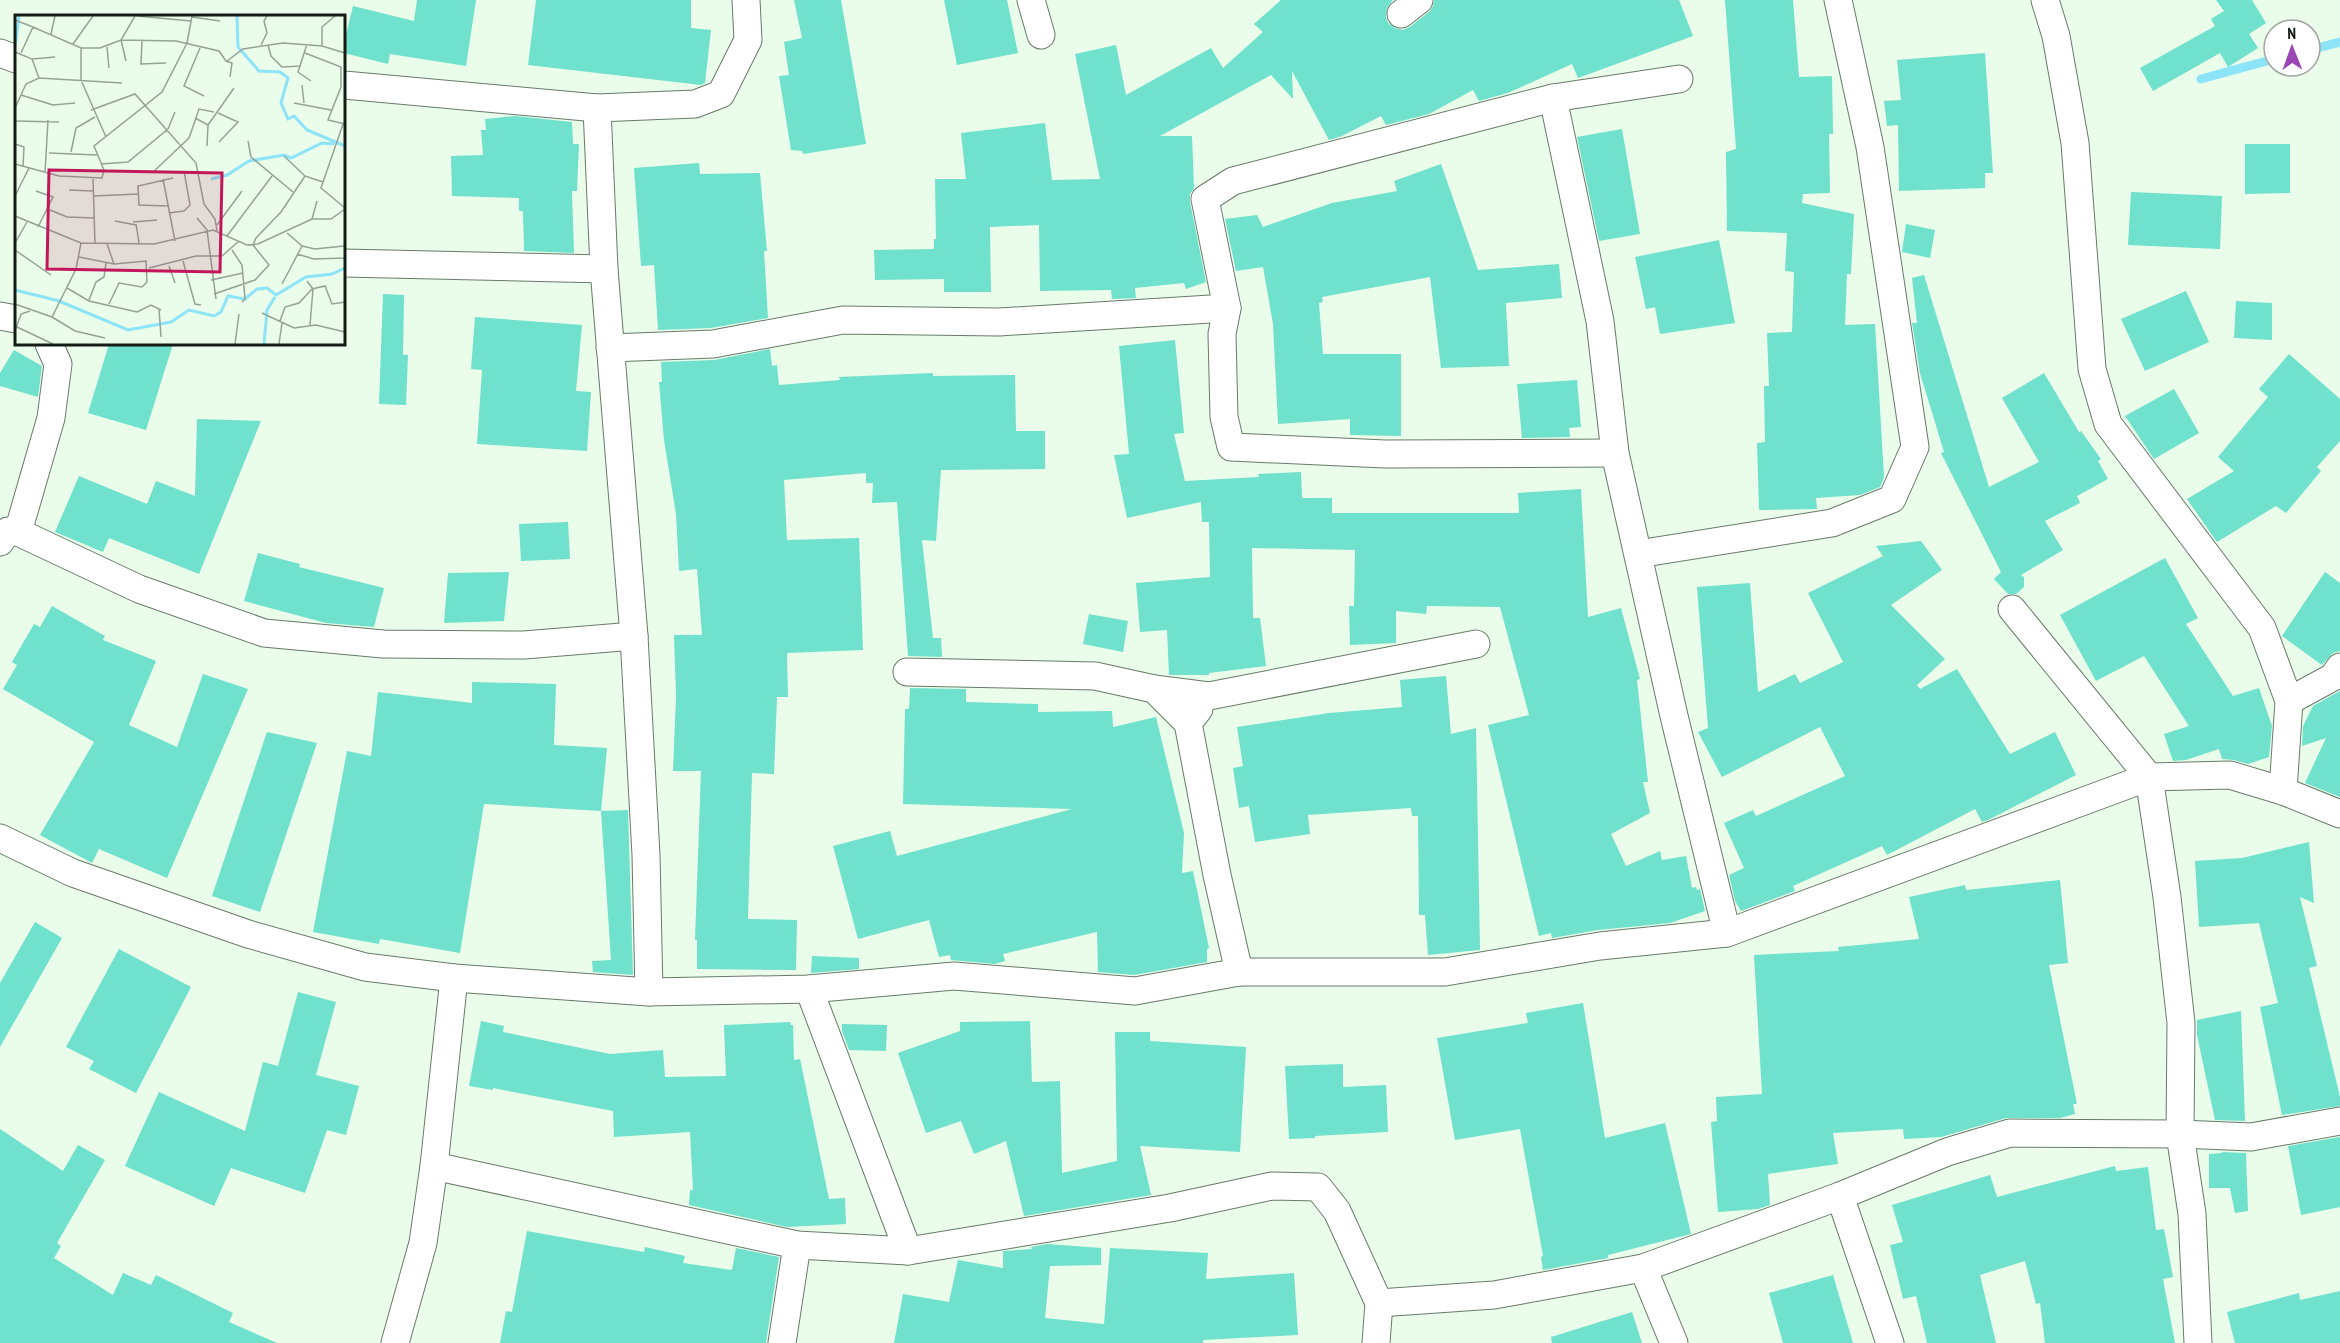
<svg xmlns="http://www.w3.org/2000/svg" width="2340" height="1343" font-family="'PT Sans Narrow',sans-serif">
  <style>
    .lines { fill: none; stroke-linecap: round; stroke-linejoin: round }
    .stream { stroke: #8de3f7; stroke-width: 9 }
    .building { fill: #6fe1cd }
    .street-casing { stroke: #697a69; stroke-width: 29 }
    .street { stroke: #fff; stroke-width: 27 }
    .inset-river { fill: none; stroke: #8de3f7; stroke-width: 3 }
    .inset-road { fill: none; stroke: #94a395; stroke-width: 1.5 }
    .view { fill: #c2185b; fill-opacity: 0.15; stroke: #c2185b; stroke-width: 3 }
    .inset-edge { fill: none; stroke: #151c15; stroke-width: 3 }
  </style>
  <rect width="100%" height="100%" fill="#e9fdea"/>
  <g class="lines">
    <g class="stream">
      <path d="M 2310,50 L 2340,42"/>
      <path d="M 2201,79 L 2274,59"/>
    </g>
  </g>
  <g class="building">
    <path d="M 417,0 L 476,0 L 466,66 L 390,54 L 388,64 L 344,53 L 344,43 L 353,6 L 414,21 Z"/>
    <path d="M 536,0 L 691,0 L 691,28 L 711,30 L 705,83 L 701,85 L 528,65 Z"/>
    <path d="M 794,0 L 841,0 L 866,144 L 803,154 L 802,151 L 791,150 L 779,76 L 789,75 L 784,42 L 802,38 Z"/>
    <path d="M 944,0 L 1007,0 L 1018,53 L 957,65 Z"/>
    <path d="M 1281,0 L 1393,0 L 1387,8 L 1386,17 L 1388,23 L 1395,28 L 1403,30 L 1411,26 L 1429,12 L 1433,6 L 1434,0 L 1679,0 L 1693,36 L 1578,78 L 1572,64 L 1508,93 L 1479,101 L 1473,90 L 1429,114 L 1386,125 L 1381,116 L 1342,136 L 1329,140 L 1292,71 L 1293,99 L 1271,75 L 1160,136 L 1192,136 L 1194,188 L 1190,194 L 1190,202 L 1206,282 L 1186,289 L 1184,283 L 1135,288 L 1136,298 L 1112,299 L 1111,290 L 1040,291 L 1039,225 L 990,227 L 991,292 L 944,292 L 944,279 L 875,280 L 874,250 L 934,249 L 934,239 L 936,239 L 935,179 L 966,179 L 961,133 L 1045,123 L 1052,180 L 1100,179 L 1075,54 L 1116,45 L 1126,95 L 1211,48 L 1223,68 L 1263,32 L 1254,24 Z"/>
    <path d="M 1725,0 L 1793,0 L 1799,77 L 1832,76 L 1833,134 L 1829,134 L 1830,193 L 1803,194 L 1802,203 L 1854,214 L 1851,274 L 1847,274 L 1845,325 L 1875,324 L 1884,477 L 1880,487 L 1860,495 L 1816,498 L 1817,509 L 1759,510 L 1757,443 L 1765,442 L 1764,386 L 1769,386 L 1767,333 L 1792,332 L 1794,272 L 1785,271 L 1787,233 L 1727,231 L 1726,152 L 1736,149 Z"/>
    <path d="M 2216,0 L 2252,0 L 2266,23 L 2249,34 L 2258,48 L 2228,67 L 2220,53 L 2153,91 L 2140,68 L 2215,26 L 2211,19 L 2224,11 Z"/>
    <path d="M 1985,53 L 1993,173 L 1985,173 L 1985,188 L 1899,191 L 1898,125 L 1887,126 L 1884,101 L 1901,100 L 1897,60 Z"/>
    <path d="M 515,116 L 572,122 L 573,144 L 579,144 L 577,191 L 572,191 L 574,253 L 524,251 L 523,211 L 519,211 L 519,198 L 452,196 L 451,156 L 483,155 L 481,130 L 486,130 L 485,119 Z"/>
    <path d="M 1622,129 L 1640,234 L 1599,241 L 1577,137 Z"/>
    <path d="M 2245,144 L 2290,144 L 2290,193 L 2245,194 Z"/>
    <path d="M 699,163 L 700,174 L 760,173 L 767,251 L 764,251 L 768,318 L 711,328 L 658,330 L 654,265 L 641,266 L 634,168 Z"/>
    <path d="M 1441,164 L 1478,270 L 1559,264 L 1562,298 L 1506,303 L 1509,366 L 1441,368 L 1430,277 L 1322,297 L 1323,302 L 1319,303 L 1323,354 L 1401,354 L 1401,436 L 1350,435 L 1350,419 L 1278,424 L 1273,324 L 1263,267 L 1236,271 L 1225,219 L 1257,215 L 1263,227 L 1332,203 L 1397,191 L 1394,181 Z"/>
    <path d="M 2131,192 L 2222,196 L 2220,249 L 2128,245 Z"/>
    <path d="M 1906,224 L 1935,230 L 1930,258 L 1902,252 Z"/>
    <path d="M 1719,240 L 1735,323 L 1660,334 L 1655,307 L 1646,309 L 1635,257 Z"/>
    <path d="M 1924,275 L 1989,487 L 2039,462 L 2002,398 L 2044,373 L 2079,432 L 2081,431 L 2101,459 L 2098,461 L 2108,479 L 2077,496 L 2080,503 L 2045,521 L 2063,550 L 2021,575 L 2024,577 L 2024,587 L 2016,594 L 2008,594 L 1994,579 L 2001,572 L 1941,453 L 1944,452 L 1920,373 L 1912,323 L 1917,323 L 1912,278 Z"/>
    <path d="M 2186,291 L 2209,342 L 2145,371 L 2121,319 Z"/>
    <path d="M 383,294 L 404,295 L 403,355 L 408,355 L 406,405 L 379,404 Z"/>
    <path d="M 2236,301 L 2272,303 L 2272,340 L 2234,338 Z"/>
    <path d="M 475,317 L 582,325 L 576,391 L 591,392 L 587,451 L 477,444 L 482,370 L 471,369 Z"/>
    <path d="M 1175,340 L 1184,433 L 1174,434 L 1185,481 L 1259,477 L 1258,474 L 1301,472 L 1302,498 L 1332,498 L 1332,513 L 1519,513 L 1518,493 L 1581,489 L 1588,617 L 1621,608 L 1640,679 L 1637,680 L 1648,782 L 1643,782 L 1650,813 L 1611,834 L 1626,866 L 1660,851 L 1662,860 L 1686,856 L 1692,888 L 1696,887 L 1697,890 L 1700,889 L 1705,911 L 1670,923 L 1598,930 L 1552,938 L 1551,933 L 1539,936 L 1488,725 L 1529,715 L 1500,607 L 1427,606 L 1426,614 L 1396,611 L 1396,643 L 1350,645 L 1349,606 L 1354,606 L 1355,550 L 1252,548 L 1253,618 L 1260,618 L 1266,666 L 1209,673 L 1209,675 L 1169,675 L 1167,630 L 1140,632 L 1136,583 L 1210,577 L 1209,522 L 1202,522 L 1201,502 L 1127,518 L 1114,455 L 1129,454 L 1119,346 Z"/>
    <path d="M 109,344 L 173,344 L 146,430 L 88,413 Z"/>
    <path d="M 770,349 L 772,366 L 777,365 L 779,385 L 840,380 L 839,377 L 933,373 L 933,376 L 1015,375 L 1016,431 L 1045,431 L 1045,469 L 941,470 L 936,541 L 922,540 L 933,638 L 941,638 L 942,657 L 908,656 L 897,502 L 872,503 L 873,483 L 866,483 L 866,473 L 784,480 L 787,540 L 859,538 L 863,650 L 787,653 L 788,697 L 777,697 L 774,774 L 752,773 L 748,919 L 797,920 L 796,970 L 697,969 L 697,940 L 695,940 L 701,771 L 673,771 L 676,697 L 674,635 L 702,635 L 697,569 L 679,571 L 676,514 L 664,440 L 659,382 L 662,382 L 661,362 L 714,360 Z"/>
    <path d="M 14,350 L 42,366 L 38,397 L 0,386 L 0,373 Z"/>
    <path d="M 2289,354 L 2340,399 L 2340,441 L 2317,467 L 2321,471 L 2286,513 L 2276,506 L 2217,542 L 2187,499 L 2234,471 L 2218,457 L 2268,397 L 2259,389 Z"/>
    <path d="M 1577,380 L 1581,427 L 1569,428 L 1570,437 L 1522,438 L 1517,384 Z"/>
    <path d="M 2174,389 L 2199,433 L 2154,459 L 2125,416 Z"/>
    <path d="M 197,419 L 261,421 L 199,574 L 109,538 L 103,552 L 55,532 L 79,476 L 147,504 L 156,481 L 195,496 Z"/>
    <path d="M 568,522 L 570,559 L 521,561 L 519,524 Z"/>
    <path d="M 1921,541 L 1942,570 L 1891,605 L 1945,659 L 1917,685 L 1920,689 L 1957,669 L 2010,754 L 2055,732 L 2076,775 L 1988,820 L 1982,822 L 1975,809 L 1887,855 L 1882,846 L 1793,886 L 1795,891 L 1741,911 L 1735,901 L 1729,875 L 1744,868 L 1724,823 L 1753,810 L 1756,816 L 1845,776 L 1820,727 L 1722,777 L 1698,732 L 1708,728 L 1697,587 L 1750,583 L 1758,692 L 1795,674 L 1800,683 L 1843,662 L 1808,593 L 1883,556 L 1876,546 Z"/>
    <path d="M 258,553 L 300,564 L 299,567 L 384,588 L 374,627 L 326,623 L 244,601 Z"/>
    <path d="M 2165,558 L 2198,618 L 2186,624 L 2233,696 L 2259,688 L 2272,726 L 2269,757 L 2248,764 L 2234,760 L 2222,759 L 2219,749 L 2186,760 L 2173,761 L 2164,734 L 2189,726 L 2144,656 L 2096,681 L 2060,615 Z"/>
    <path d="M 509,572 L 504,621 L 444,623 L 448,573 Z"/>
    <path d="M 2325,572 L 2340,583 L 2340,651 L 2333,653 L 2322,665 L 2282,636 Z"/>
    <path d="M 52,606 L 105,636 L 103,640 L 156,661 L 129,725 L 177,747 L 203,674 L 248,689 L 167,878 L 99,849 L 92,863 L 40,835 L 94,742 L 3,689 L 17,665 L 12,662 L 34,624 L 40,627 Z"/>
    <path d="M 1089,614 L 1128,621 L 1123,652 L 1083,644 Z"/>
    <path d="M 1446,676 L 1451,734 L 1476,728 L 1480,950 L 1428,955 L 1425,915 L 1419,915 L 1418,816 L 1412,816 L 1411,808 L 1308,815 L 1310,834 L 1255,842 L 1249,806 L 1239,808 L 1233,768 L 1243,766 L 1237,727 L 1329,713 L 1402,707 L 1400,680 Z"/>
    <path d="M 472,682 L 556,684 L 554,745 L 607,748 L 601,811 L 484,804 L 460,953 L 380,939 L 379,944 L 313,932 L 347,751 L 371,756 L 378,692 L 472,703 Z"/>
    <path d="M 910,688 L 966,689 L 966,702 L 1038,704 L 1038,712 L 1112,711 L 1113,727 L 1156,717 L 1184,833 L 1182,873 L 1193,871 L 1209,948 L 1207,949 L 1207,962 L 1134,975 L 1098,972 L 1097,932 L 1003,954 L 1005,961 L 995,964 L 951,960 L 950,955 L 939,957 L 929,920 L 858,939 L 833,846 L 890,831 L 897,856 L 1072,809 L 903,804 L 905,709 L 909,709 Z"/>
    <path d="M 2340,691 L 2340,797 L 2305,783 L 2326,738 L 2302,746 L 2303,726 L 2313,706 Z"/>
    <path d="M 267,732 L 317,743 L 260,912 L 212,896 Z"/>
    <path d="M 628,810 L 633,975 L 593,972 L 592,961 L 611,960 L 601,811 Z"/>
    <path d="M 2309,842 L 2314,903 L 2300,897 L 2317,966 L 2309,968 L 2340,1097 L 2340,1106 L 2282,1115 L 2260,1007 L 2278,1003 L 2259,923 L 2199,927 L 2195,861 L 2242,858 Z"/>
    <path d="M 2060,880 L 2068,963 L 2049,965 L 2077,1104 L 2073,1104 L 2075,1114 L 2060,1118 L 2006,1118 L 1941,1137 L 1904,1139 L 1903,1129 L 1833,1133 L 1838,1164 L 1768,1174 L 1770,1205 L 1758,1209 L 1718,1212 L 1711,1122 L 1717,1121 L 1716,1097 L 1762,1094 L 1754,955 L 1839,951 L 1838,947 L 1919,939 L 1909,897 L 1965,885 L 1966,890 Z"/>
    <path d="M 35,922 L 62,938 L 0,1047 L 0,983 Z"/>
    <path d="M 119,949 L 191,987 L 136,1093 L 89,1069 L 94,1061 L 66,1047 Z"/>
    <path d="M 812,956 L 859,958 L 859,969 L 811,973 Z"/>
    <path d="M 298,992 L 336,1002 L 316,1075 L 359,1086 L 346,1135 L 327,1130 L 305,1193 L 231,1168 L 214,1206 L 125,1166 L 159,1092 L 245,1131 L 263,1062 L 278,1066 Z"/>
    <path d="M 1583,1003 L 1605,1138 L 1665,1123 L 1691,1234 L 1608,1255 L 1608,1258 L 1543,1270 L 1541,1257 L 1543,1256 L 1520,1129 L 1455,1140 L 1437,1038 L 1528,1023 L 1526,1013 Z"/>
    <path d="M 2241,1011 L 2245,1121 L 2215,1120 L 2197,1035 L 2197,1020 Z"/>
    <path d="M 481,1021 L 504,1026 L 503,1032 L 610,1054 L 663,1050 L 665,1077 L 726,1076 L 724,1025 L 790,1022 L 791,1025 L 793,1025 L 794,1060 L 800,1059 L 829,1199 L 845,1198 L 846,1224 L 787,1227 L 689,1205 L 690,1190 L 693,1190 L 690,1132 L 614,1137 L 613,1111 L 493,1088 L 493,1090 L 469,1086 Z"/>
    <path d="M 1030,1021 L 1032,1082 L 1060,1081 L 1062,1173 L 1117,1161 L 1115,1032 L 1150,1032 L 1150,1041 L 1246,1047 L 1240,1152 L 1140,1146 L 1151,1195 L 1024,1216 L 1006,1141 L 974,1154 L 961,1121 L 926,1133 L 898,1053 L 960,1031 L 960,1022 Z"/>
    <path d="M 842,1024 L 887,1025 L 886,1051 L 849,1050 L 842,1031 Z"/>
    <path d="M 1343,1064 L 1343,1087 L 1386,1085 L 1388,1132 L 1315,1136 L 1315,1138 L 1289,1139 L 1285,1066 Z"/>
    <path d="M 0,1129 L 63,1171 L 78,1145 L 105,1160 L 57,1243 L 61,1246 L 54,1258 L 113,1295 L 123,1273 L 151,1285 L 156,1275 L 233,1313 L 229,1322 L 277,1343 L 0,1343 Z"/>
    <path d="M 2340,1137 L 2340,1207 L 2301,1215 L 2288,1146 Z"/>
    <path d="M 2222,1152 L 2246,1153 L 2248,1211 L 2235,1213 L 2230,1188 L 2209,1188 L 2209,1154 L 2222,1153 Z"/>
    <path d="M 2115,1166 L 2116,1171 L 2148,1167 L 2156,1230 L 2164,1229 L 2173,1277 L 2163,1279 L 2175,1343 L 2045,1343 L 2040,1303 L 2036,1304 L 2025,1261 L 1980,1275 L 1996,1343 L 1927,1343 L 1916,1296 L 1903,1299 L 1890,1245 L 1903,1242 L 1892,1205 L 1990,1175 L 1997,1197 Z"/>
    <path d="M 527,1231 L 644,1252 L 645,1247 L 685,1256 L 683,1263 L 732,1270 L 736,1248 L 779,1257 L 766,1343 L 500,1343 L 506,1311 L 512,1312 Z"/>
    <path d="M 1047,1244 L 1101,1248 L 1101,1265 L 1050,1266 L 1045,1318 L 1104,1324 L 1110,1248 L 1208,1253 L 1206,1279 L 1294,1273 L 1298,1335 L 1203,1340 L 1203,1343 L 894,1343 L 903,1294 L 949,1302 L 958,1260 L 1003,1268 L 1003,1251 L 1032,1249 L 1031,1247 Z"/>
    <path d="M 1833,1275 L 1853,1343 L 1783,1343 L 1769,1293 Z"/>
    <path d="M 2340,1291 L 2340,1343 L 2235,1343 L 2227,1312 L 2299,1293 L 2300,1300 Z"/>
    <path d="M 1632,1312 L 1642,1343 L 1552,1343 L 1551,1337 Z"/>
  </g>
  <g class="lines">
    <defs>
      <g id="street">
        <path d="M 1031,0 L 1041,35"/>
        <path d="M 2045,0 L 2056,36 L 2075,143 L 2092,369 L 2108,424 L 2262,628 L 2289,701 L 2283,791"/>
        <path d="M 1401,14 L 1419,0"/>
        <path d="M 0,53 L 16,59"/>
        <path d="M 344,85 L 597,108 L 695,104 L 721,94 L 748,40 L 746,0"/>
        <path d="M 1553,98 L 1600,321 L 1615,453 L 1674,716 L 1727,933"/>
        <path d="M 597,108 L 604,269 L 634,636 L 646,855 L 649,992"/>
        <path d="M 344,263 L 604,269"/>
        <path d="M 0,316 L 16,319"/>
        <path d="M 610,348 L 713,344 L 843,320 L 999,322 L 1227,308"/>
        <path d="M 1615,453 L 1385,454 L 1231,447 L 1224,417 L 1222,334 L 1227,308 L 1205,199 L 1233,181 L 1553,98 L 1679,79"/>
        <path d="M 18,532 L 139,589 L 264,633 L 383,644 L 524,645 L 634,636"/>
        <path d="M 0,542 L 8,531 L 18,532 L 51,418 L 58,364 L 49,344"/>
        <path d="M 1638,554 L 1832,523 L 1892,499 L 1915,447 L 1870,147 L 1838,0"/>
        <path d="M 2012,609 L 2149,777 L 2167,897 L 2181,1023 L 2180,1134 L 2192,1214 L 2198,1343"/>
        <path d="M 907,672 L 1095,676 L 1154,689 L 1188,723"/>
        <path d="M 1154,689 L 1209,696 L 1476,644"/>
        <path d="M 2289,701 L 2333,677 L 2340,667"/>
        <path d="M 1199,709 L 1188,723 L 1217,875 L 1239,972"/>
        <path d="M 0,838 L 73,873 L 248,934 L 365,967 L 454,978 L 649,992 L 809,989 L 954,976 L 1135,991 L 1239,972 L 1445,972 L 1600,946 L 1727,933 L 2149,777 L 2230,775 L 2283,791 L 2340,814"/>
        <path d="M 809,989 L 908,1251"/>
        <path d="M 434,1166 L 797,1245 L 908,1251 L 1170,1208 L 1272,1186 L 1318,1187 L 1337,1211 L 1379,1303 L 1376,1343"/>
        <path d="M 1840,1196 L 1890,1343"/>
        <path d="M 1643,1268 L 1674,1343"/>
        <path d="M 1379,1303 L 1494,1295 L 1643,1268 L 1840,1196 L 1947,1152 L 2010,1133 L 2180,1134 L 2251,1137 L 2340,1121"/>
        <path d="M 395,1343 L 423,1243 L 434,1166 L 454,978"/>
        <path d="M 782,1343 L 797,1245"/>
      </g>
    </defs>
    <use href="#street" class="street-casing"/>
    <use href="#street" class="street"/>
  </g>
  <g transform="translate(15 15)">
    <rect width="330" height="330" fill="#e9fdea"/>
    <path class="inset-river" d="M 222,1 L 223,32 L 244,56 L 265,57 L 273,63 L 266,88 L 273,104 L 279,101 L 292,115 L 330,131M 0,32 L 4,1M 196,164 L 212,160 L 234,146 L 269,140 L 276,143 L 307,128 L 319,129M 0,275 L 44,286 L 113,315 L 156,307 L 174,295 L 199,301 L 206,297 L 213,281 L 230,284 L 242,274 L 252,273 L 261,280 L 291,262 L 317,259 L 330,253M 249,329 L 252,295 L 260,282"/>
    <path class="inset-road" d="M 122,1 L 176,6M 177,2 L 205,6M 0,5 L 18,12M 36,19 L 40,1M 127,26 L 126,49 L 151,48M 58,29 L 78,1M 292,29 L 283,57 L 296,66M 246,30 L 252,18 L 249,6 L 252,1M 253,30 L 256,41 L 267,52 L 286,51M 307,31 L 307,12 L 320,1M 92,32 L 94,53M 66,33 L 66,65 L 91,122M 185,33 L 169,71 L 189,81M 0,37 L 17,44 L 24,63M 6,38 L 18,12 L 66,33 L 85,33 L 106,25 L 161,26 L 204,36 L 211,46 L 217,48 L 215,62M 290,38 L 326,52 L 326,72 L 313,105 L 330,109M 17,44 L 40,42M 111,46 L 106,25 L 120,1M 212,46 L 228,34 L 268,28 L 307,31 L 330,38M 287,70 L 289,88M 6,80 L 38,90 L 60,88M 279,88 L 316,95M 0,93 L 11,69 L 24,63 L 107,68M 76,95 L 120,79 L 181,148 L 189,189 L 200,204 L 202,216M 203,98 L 223,107 L 204,127M 180,103 L 193,110 L 192,131M 0,106 L 44,107M 328,109 L 306,173 L 330,193M 193,110 L 219,73M 233,126 L 236,142 L 278,177M 0,129 L 9,132 L 8,151M 56,137 L 61,113 L 80,102M 34,138 L 82,140M 0,149 L 44,161 L 87,163 L 89,155 L 79,131 L 147,77 L 172,28 L 177,1M 86,149 L 113,147 L 153,114 L 160,97M 30,158 L 33,105M 137,158 L 174,123 L 184,94 L 199,97M 290,161 L 308,167M 78,164 L 80,229M 148,164 L 160,226M 54,175 L 78,176M 21,176 L 38,182 L 23,212M 0,181 L 14,153M 78,181 L 124,179M 153,191 L 124,190 L 123,171 L 158,163M 35,195 L 52,202 L 80,203M 154,198 L 169,196 L 175,190 L 169,156M 0,201 L 66,228 L 139,229 L 198,215 L 232,230 L 243,229 L 297,204 L 316,204 L 330,194M 182,203 L 192,215 L 201,284M 297,204 L 302,186M 100,206 L 121,210M 118,207 L 142,205M 121,209 L 124,228M 202,210 L 227,176M 330,218 L 330,243M 212,221 L 257,161M 0,228 L 12,207M 92,229 L 99,249M 287,231 L 300,234 L 329,231M 0,235 L 36,260M 217,235 L 227,250 L 230,284 L 227,287M 282,239 L 299,244 L 330,243M 64,242 L 99,249 L 131,246 L 132,267 L 127,272 L 104,268 L 94,289M 168,246 L 180,289 L 186,290M 154,251 L 160,268M 134,253 L 181,241 L 207,241 L 224,226M 196,265 L 228,258M 292,266 L 298,274 L 295,310M 267,269 L 287,231 L 272,218M 52,273 L 74,286 L 122,297 L 136,290 L 146,295M 199,279 L 240,265 L 254,250 L 238,230 L 241,223 L 266,197 L 290,161 L 269,141M 74,285 L 81,267 L 89,262 L 91,248M 0,289 L 37,302 L 61,254 L 66,228M 144,294 L 146,322M 247,298 L 279,313 L 301,310 L 330,317M 37,302 L 60,316 L 90,323M 265,306 L 270,292 L 284,288 L 297,274 L 310,271 L 317,289 L 330,287M 2,312 L 38,329M 0,316 L 6,299 L 15,296M 220,329 L 224,299M 264,329 L 267,308"/>
    <path class="view" d="M 34,155 L 207,158 L 205,257 L 32,254 Z"/>
    <rect width="330" height="330" class="inset-edge"/>
  </g>
  <g transform="translate(2292 48) rotate(359)"><circle r="28" fill="#ffffff" stroke="#a1a4a1" stroke-width="1.5"/>
  <path d="M0-4.5L10 22L0 15L-10 22Z" fill="#9a47b6"/>
  <text y="-9" font-size="16" font-weight="bold" text-anchor="middle" fill="#151c15">N</text>
  </g>
</svg>
